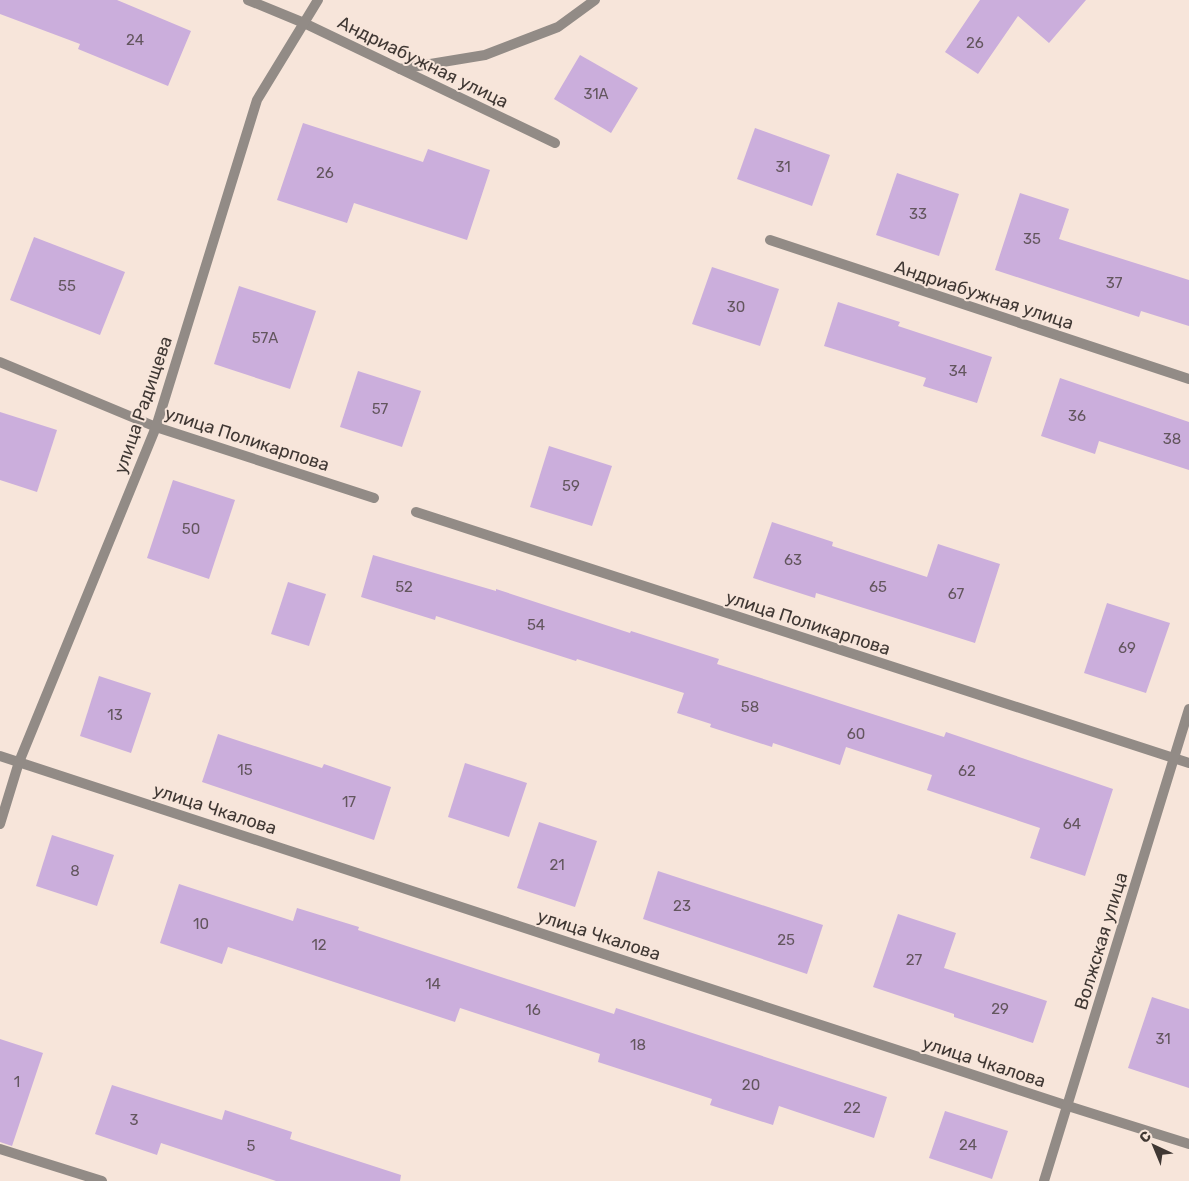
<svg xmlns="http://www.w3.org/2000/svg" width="1189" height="1181" font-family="Rubik,sans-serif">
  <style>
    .building { fill: #cbaedc }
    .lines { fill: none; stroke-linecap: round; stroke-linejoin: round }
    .service { stroke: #928b86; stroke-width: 10 }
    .minor { stroke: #928b86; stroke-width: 10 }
    .labels { text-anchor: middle; stroke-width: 4; stroke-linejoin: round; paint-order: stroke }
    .number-label { font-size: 15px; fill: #63565e }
    .street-label { font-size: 18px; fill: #403834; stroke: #f7e5da }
  </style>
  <rect width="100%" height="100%" fill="#f7e5da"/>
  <g class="building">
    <path d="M 0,0 L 117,0 L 191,31 L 168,86 L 78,49 L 80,44 L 0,14 Z"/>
    <path d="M 980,0 L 1086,0 L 1049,43 L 1018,16 L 978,74 L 945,52 Z"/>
    <path d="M 580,55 L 638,88 L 611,133 L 554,99 Z"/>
    <path d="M 303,123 L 423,162 L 428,149 L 490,170 L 467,240 L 354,203 L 347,223 L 277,200 Z"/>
    <path d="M 755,128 L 830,155 L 812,206 L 737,179 Z"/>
    <path d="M 897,173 L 959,194 L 939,256 L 876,235 Z"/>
    <path d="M 1020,193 L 1069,209 L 1059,239 L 1189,280 L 1189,326 L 1141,311 L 1139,317 L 995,270 Z"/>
    <path d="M 34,237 L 125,272 L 100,335 L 10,300 Z"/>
    <path d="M 712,267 L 779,289 L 760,346 L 692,324 Z"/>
    <path d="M 239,286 L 316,311 L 290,389 L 214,364 Z"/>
    <path d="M 838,302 L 900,322 L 898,326 L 992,357 L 977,403 L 923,386 L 926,378 L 824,346 Z"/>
    <path d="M 358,371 L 421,391 L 402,447 L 340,427 Z"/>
    <path d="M 1060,378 L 1189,422 L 1189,470 L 1099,441 L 1095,454 L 1041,436 Z"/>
    <path d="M 0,412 L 57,430 L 37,492 L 0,480 Z"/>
    <path d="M 549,446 L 612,466 L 592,526 L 530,507 Z"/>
    <path d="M 173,480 L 235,500 L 209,579 L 147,558 Z"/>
    <path d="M 772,522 L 833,542 L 832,546 L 927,577 L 938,544 L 1000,564 L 975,643 L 816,593 L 815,598 L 753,578 Z"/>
    <path d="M 373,555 L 496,591 L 496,589 L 630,633 L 631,631 L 719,659 L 717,664 L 944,737 L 946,732 L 1113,789 L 1085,876 L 1030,858 L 1040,828 L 927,790 L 932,775 L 846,747 L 840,765 L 773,743 L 772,747 L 710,727 L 711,724 L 677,713 L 684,693 L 577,659 L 576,661 L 436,616 L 435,620 L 361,597 Z"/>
    <path d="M 288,582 L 326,594 L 309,646 L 271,634 Z"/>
    <path d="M 1107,603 L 1170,623 L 1146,693 L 1084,673 Z"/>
    <path d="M 99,676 L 151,693 L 131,753 L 80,736 Z"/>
    <path d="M 218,734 L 322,768 L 324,764 L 391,787 L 374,840 L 202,782 Z"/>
    <path d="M 465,763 L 527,783 L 509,837 L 448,817 Z"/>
    <path d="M 539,822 L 597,841 L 575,907 L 517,888 Z"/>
    <path d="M 52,835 L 114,855 L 97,906 L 36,886 Z"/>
    <path d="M 658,871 L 823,925 L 807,974 L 643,919 Z"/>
    <path d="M 179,884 L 293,921 L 297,908 L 359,927 L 358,930 L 614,1014 L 616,1008 L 887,1097 L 874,1138 L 779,1106 L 773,1125 L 710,1105 L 712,1099 L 598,1062 L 600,1054 L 460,1008 L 455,1022 L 228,947 L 222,964 L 160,943 Z"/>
    <path d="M 898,914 L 956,933 L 944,968 L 1047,1001 L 1033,1043 L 954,1017 L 954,1014 L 873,987 Z"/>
    <path d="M 1152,997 L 1189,1009 L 1189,1088 L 1128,1068 Z"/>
    <path d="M 0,1039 L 43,1053 L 12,1146 L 0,1142 Z"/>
    <path d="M 112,1085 L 222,1120 L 225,1110 L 292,1132 L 290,1139 L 401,1175 L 400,1181 L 276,1181 L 161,1143 L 157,1155 L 95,1134 Z"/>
    <path d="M 945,1111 L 1008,1131 L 992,1179 L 929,1158 Z"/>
  </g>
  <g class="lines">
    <path class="service" d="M 400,69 L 485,55 L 558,27 L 595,0"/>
    <g class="minor">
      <path d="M 248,0 L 304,23 L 555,143"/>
      <path d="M 770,240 L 1189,379"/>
      <path d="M 0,362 L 156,427 L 374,498"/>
      <path d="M 416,512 L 1189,763"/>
      <path d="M 0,756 L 1068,1106 L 1189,1144"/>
      <path d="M 0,824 L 19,762 L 156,427 L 257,100 L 318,0"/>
      <path d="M 0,1149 L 102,1181"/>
      <path d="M 1044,1181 L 1189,709"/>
    </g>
  </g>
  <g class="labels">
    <g class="number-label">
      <text x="135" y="45">24</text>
      <text x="975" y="48">26</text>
      <text x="596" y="99">31А</text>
      <text x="783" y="172">31</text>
      <text x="325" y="178">26</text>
      <text x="918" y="219">33</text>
      <text x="1032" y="244">35</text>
      <text x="1114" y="288">37</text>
      <text x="67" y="291">55</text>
      <text x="736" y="312">30</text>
      <text x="265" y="343">57А</text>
      <text x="958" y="376">34</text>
      <text x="380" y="414">57</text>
      <text x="1077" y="421">36</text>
      <text x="1172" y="444">38</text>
      <text x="571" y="491">59</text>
      <text x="191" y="534">50</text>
      <text x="793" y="565">63</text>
      <text x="404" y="592">52</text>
      <text x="878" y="592">65</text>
      <text x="956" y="599">67</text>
      <text x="536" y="630">54</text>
      <text x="1127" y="653">69</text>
      <text x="750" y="712">58</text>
      <text x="115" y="720">13</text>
      <text x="856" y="739">60</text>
      <text x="245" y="775">15</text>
      <text x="967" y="776">62</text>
      <text x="349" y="807">17</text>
      <text x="1072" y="829">64</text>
      <text x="557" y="870">21</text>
      <text x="75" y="876">8</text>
      <text x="682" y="911">23</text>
      <text x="201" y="929">10</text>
      <text x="786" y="945">25</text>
      <text x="319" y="950">12</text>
      <text x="914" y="965">27</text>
      <text x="433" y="989">14</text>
      <text x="1000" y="1014">29</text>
      <text x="533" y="1015">16</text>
      <text x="1163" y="1044">31</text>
      <text x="638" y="1050">18</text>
      <text x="17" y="1087">1</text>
      <text x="751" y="1090">20</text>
      <text x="852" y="1113">22</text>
      <text x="134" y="1125">3</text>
      <text x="968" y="1150">24</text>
      <text x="251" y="1151">5</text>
    </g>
    <g class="street-label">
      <text transform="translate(423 62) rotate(26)" y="6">Андриабужная улица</text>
      <text transform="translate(984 295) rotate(18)" y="6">Андриабужная улица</text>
      <text transform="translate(143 405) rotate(-71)" y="6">улица Радищева</text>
      <text transform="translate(247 439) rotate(18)" y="6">улица Поликарпова</text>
      <text transform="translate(808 623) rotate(18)" y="6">улица Поликарпова</text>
      <text transform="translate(215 809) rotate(18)" y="6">улица Чкалова</text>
      <text transform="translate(599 935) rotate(18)" y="6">улица Чкалова</text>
      <text transform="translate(1101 941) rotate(-73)" y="6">Волжская улица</text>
      <text transform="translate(984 1062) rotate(18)" y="6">улица Чкалова</text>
    </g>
  </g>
  <g transform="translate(1154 1146) rotate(316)" stroke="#f7e5da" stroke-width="4" paint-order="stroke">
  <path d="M0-4L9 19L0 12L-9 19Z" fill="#403834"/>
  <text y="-8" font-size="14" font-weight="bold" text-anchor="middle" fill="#403834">С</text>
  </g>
</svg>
